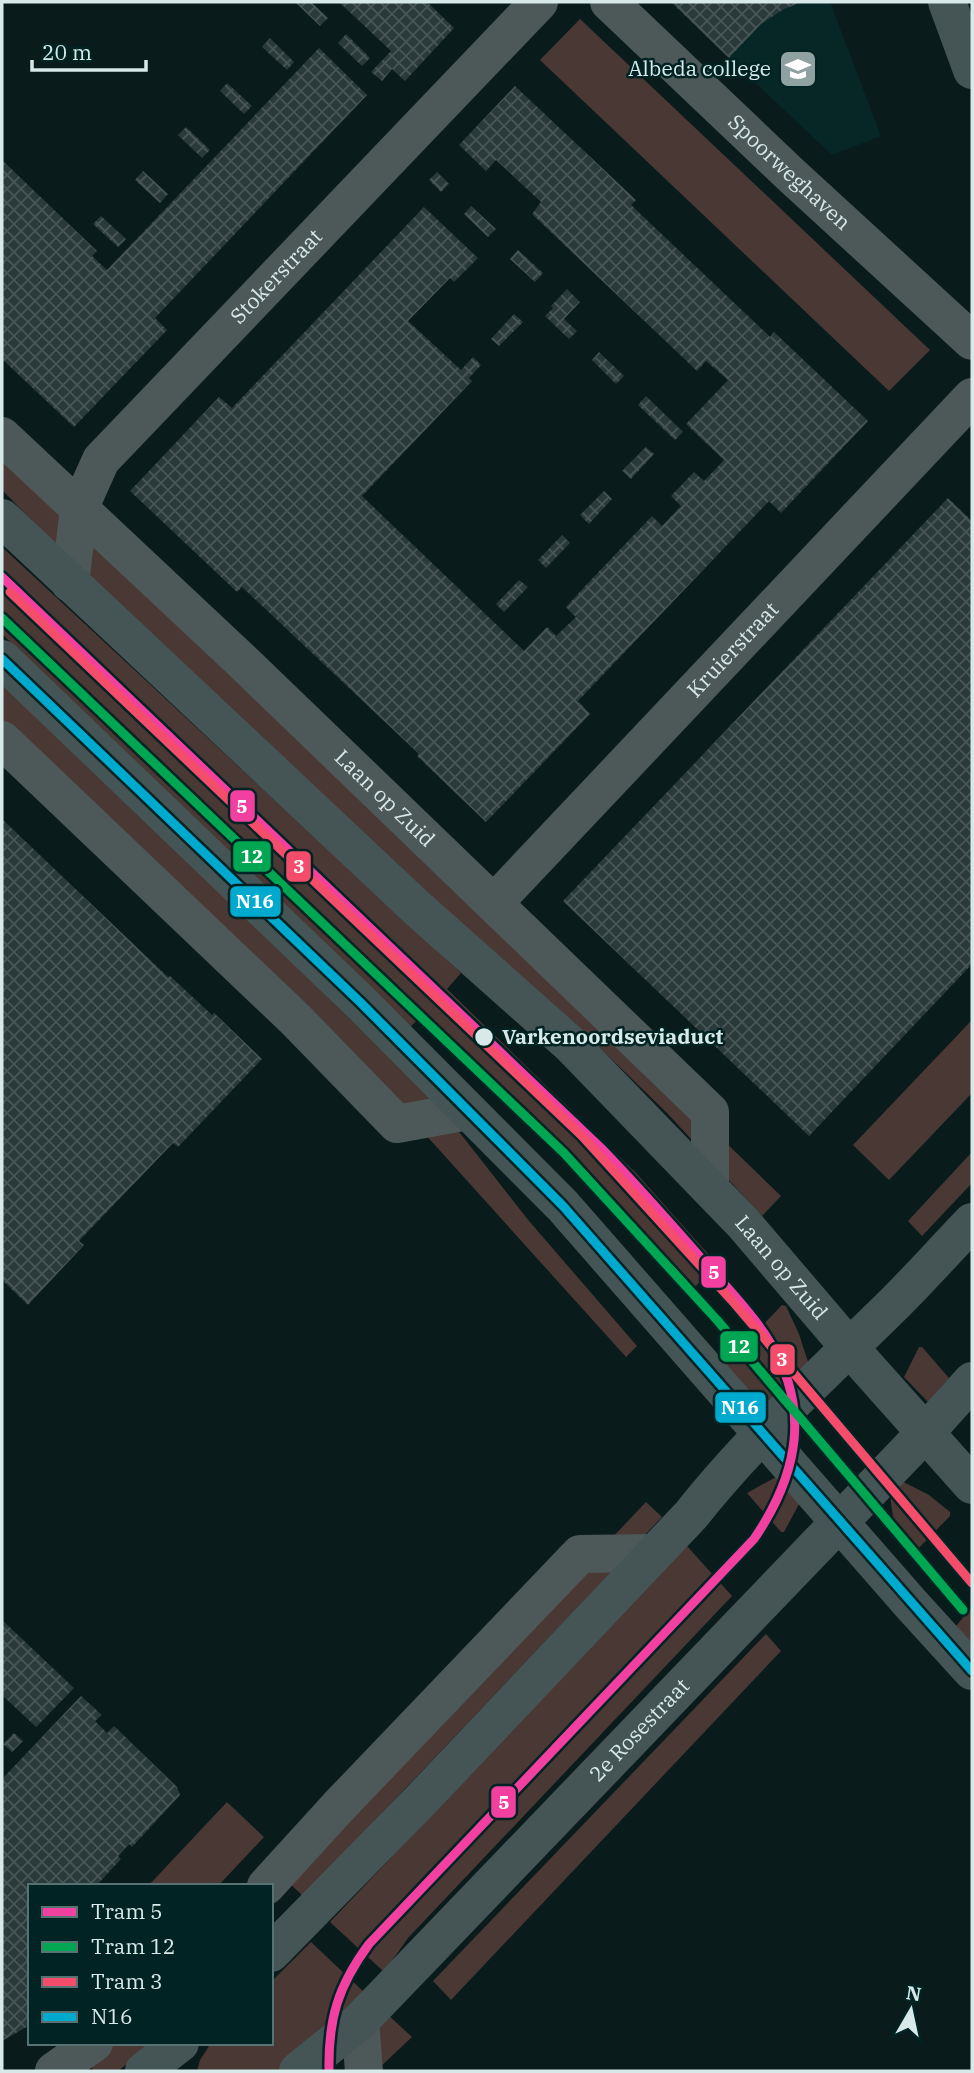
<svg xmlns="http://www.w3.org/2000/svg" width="974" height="2073" font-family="'IBM Plex Serif',serif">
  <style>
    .built { fill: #072727 }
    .grass { fill: #4a3835 }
    .building { fill: url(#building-cross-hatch) }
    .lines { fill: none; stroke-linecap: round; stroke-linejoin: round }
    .minor { stroke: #4d5959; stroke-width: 38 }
    .major { stroke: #455555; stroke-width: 38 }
    .bus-1-casing { stroke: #022323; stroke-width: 14 }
    .bus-1 { stroke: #00a9ce; stroke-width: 9 }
    .tram-1-casing { stroke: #022323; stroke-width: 14 }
    .tram-2-casing { stroke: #022323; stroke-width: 14 }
    .tram-3-casing { stroke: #022323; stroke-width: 14 }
    .tram-1 { stroke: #f240a1; stroke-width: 9 }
    .tram-2 { stroke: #00a651; stroke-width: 9 }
    .tram-3 { stroke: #f44d6c; stroke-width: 9 }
    .stop-dot { fill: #d7e9e9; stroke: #022323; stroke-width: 2.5 }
    .labels { text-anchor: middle; stroke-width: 5; stroke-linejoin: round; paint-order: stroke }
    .poi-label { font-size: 21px; fill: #d7e9e9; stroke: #022323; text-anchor: end }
    .street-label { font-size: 21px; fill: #d7e9e9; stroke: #022323 }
    .stop-label { font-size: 21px; font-weight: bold; fill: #d7e9e9; stroke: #022323; text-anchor: start }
    .line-badge { stroke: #022323; stroke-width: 2.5 }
    .badge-label { font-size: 19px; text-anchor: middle; font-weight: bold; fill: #fff }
  </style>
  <defs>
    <pattern id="building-cross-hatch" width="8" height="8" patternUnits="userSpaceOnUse" patternTransform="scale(1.75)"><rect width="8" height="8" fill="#2a3939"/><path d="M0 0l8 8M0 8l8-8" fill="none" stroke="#485656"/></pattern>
  </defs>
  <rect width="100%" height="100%" fill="#0a1b1b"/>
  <path class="built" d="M 670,2 L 830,2 L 881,136 L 832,155 Z"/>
  <g class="grass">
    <path d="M 580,19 L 930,350 L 889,391 L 540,60 Z"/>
    <path d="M 2,452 L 65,512 L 58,547 L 2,490 Z"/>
    <path d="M 93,539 L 454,880 L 781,1196 L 762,1216 L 668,1114 L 594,1042 L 454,917 L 87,575 Z"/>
    <path d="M 2,547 L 461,973 L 447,989 L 636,1173 L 717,1264 L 694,1288 L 587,1170 L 424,1014 L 410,1027 L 2,634 Z"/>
    <path d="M 2,684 L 307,976 L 434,1102 L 402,1106 L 2,724 Z"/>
    <path d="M 972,1020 L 972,1093 L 889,1180 L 853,1145 Z"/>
    <path d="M 456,1128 L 529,1221 L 637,1346 L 626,1357 L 424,1133 Z"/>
    <path d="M 972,1152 L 972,1183 L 922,1236 L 908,1221 Z"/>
    <path d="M 782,1305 L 786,1306 L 799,1334 L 810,1368 L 765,1411 L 726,1364 Z"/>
    <path d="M 919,1347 L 922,1347 L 949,1378 L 928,1402 L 904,1377 Z"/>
    <path d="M 892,1476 L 929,1495 L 950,1512 L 950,1516 L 911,1556 L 907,1555 C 895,1531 887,1503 892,1476 Z"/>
    <path d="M 776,1477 L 799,1504 L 784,1532 L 781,1532 L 747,1493 Z"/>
    <path d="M 646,1502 L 662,1517 L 641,1539 L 610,1540 Z"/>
    <path d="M 687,1546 L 732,1596 L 408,1938 L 384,1972 L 330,1922 Z"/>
    <path d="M 588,1563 L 620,1563 L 303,1896 L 286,1880 Z"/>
    <path d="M 972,1607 L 972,1645 L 956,1626 Z"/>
    <path d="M 766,1634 L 781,1651 L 451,2000 L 433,1981 Z"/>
    <path d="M 227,1802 L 264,1837 L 218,1886 L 148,1886 Z"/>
    <path d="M 311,1942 L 366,1994 L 282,2071 L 197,2071 L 200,2060 L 211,2043 L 271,2043 L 271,1982 Z"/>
    <path d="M 387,2014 L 412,2037 L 377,2070 L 378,2030 Z"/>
    <path d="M 111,2043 L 153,2043 L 118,2071 L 93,2071 L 92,2067 Z"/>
  </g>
  <g class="building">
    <path d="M 295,2 L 311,2 L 328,18 L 320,26 Z"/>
    <path d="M 339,2 L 427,2 L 454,28 L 405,81 L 392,69 L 382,81 L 371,72 L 391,51 Z"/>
    <path d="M 671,2 L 802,2 L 784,9 L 761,24 L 729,58 Z"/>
    <path d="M 346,34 L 370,58 L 362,66 L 338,43 Z"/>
    <path d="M 270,38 L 294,62 L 287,70 L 262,47 Z"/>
    <path d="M 319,48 L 367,95 L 155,318 L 167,330 L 74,427 L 2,359 L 2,160 L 97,251 L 92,256 L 107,270 Z"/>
    <path d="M 227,83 L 252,106 L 244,114 L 220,91 Z"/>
    <path d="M 515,86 L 636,200 L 631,205 L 747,315 L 770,337 L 774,332 L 868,421 L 781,513 L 769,501 L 578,701 L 590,714 L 486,822 L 417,756 L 419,754 L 242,587 L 237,592 L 130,491 L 219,397 L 232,408 L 424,207 L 478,258 L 454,282 L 450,278 L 408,321 L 461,370 L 473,357 L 481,365 L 469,378 L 472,381 L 362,496 L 524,651 L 547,627 L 556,636 L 576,617 L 566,607 L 588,583 L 652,516 L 662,526 L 681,506 L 671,496 L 694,472 L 704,481 L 724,460 L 686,424 L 728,380 L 706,361 L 697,371 L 532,214 L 541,202 L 496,160 L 486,171 L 459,145 Z"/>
    <path d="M 186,127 L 210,150 L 202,158 L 178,135 Z"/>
    <path d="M 143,171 L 168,194 L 160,203 L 135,180 Z"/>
    <path d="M 437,172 L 449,184 L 441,192 L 429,180 Z"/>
    <path d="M 471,206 L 496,229 L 488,237 L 464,214 Z"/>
    <path d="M 101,216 L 126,239 L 118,247 L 93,224 Z"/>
    <path d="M 518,250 L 543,273 L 535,282 L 510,259 Z"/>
    <path d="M 567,289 L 580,302 L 564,319 L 577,331 L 569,339 L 545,316 L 553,308 L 551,306 Z"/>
    <path d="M 514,314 L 523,322 L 499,346 L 491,339 Z"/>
    <path d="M 599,352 L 624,376 L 616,384 L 592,360 Z"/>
    <path d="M 646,396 L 683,432 L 675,440 L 638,405 Z"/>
    <path d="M 646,447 L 654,454 L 631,479 L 622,471 Z"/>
    <path d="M 604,491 L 612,499 L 589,524 L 580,515 Z"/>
    <path d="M 948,498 L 972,521 L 972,964 L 809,1136 L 563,901 Z"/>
    <path d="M 562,535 L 570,543 L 546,568 L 538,560 Z"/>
    <path d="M 519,580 L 528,587 L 504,612 L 496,604 Z"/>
    <path d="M 2,819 L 168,977 L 170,976 L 212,1015 L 214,1013 L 262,1059 L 178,1147 L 173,1143 L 79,1241 L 84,1245 L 28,1305 L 2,1280 Z"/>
    <path d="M 2,1620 L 74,1688 L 36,1727 L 2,1695 Z"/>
    <path d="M 81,1696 L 102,1715 L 95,1721 L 107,1733 L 114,1726 L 177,1787 L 180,1795 L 132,1847 L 129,1844 L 118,1856 L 121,1859 L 96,1886 L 30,1886 L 30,2025 L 2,2041 L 2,1779 Z"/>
    <path d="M 14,1733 L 23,1741 L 12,1752 L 3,1744 Z"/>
  </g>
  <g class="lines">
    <g class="minor">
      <path id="s1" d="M 609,2 L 790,174 L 972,341"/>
      <path id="s2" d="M 2,436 L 243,662 L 710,1112 L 710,1188"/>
      <path id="s3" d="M 70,583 L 79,509 L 101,460 L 539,2"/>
      <path d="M 2,740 L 296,1020 L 397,1124 L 468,1111"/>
      <path id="s4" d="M 494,903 L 972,397"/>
      <path d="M 266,1886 L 338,1807 L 580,1554 L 654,1553"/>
      <path d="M 360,2021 L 364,2071"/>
      <path d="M 54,2071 L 94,2043"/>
    </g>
    <g class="major">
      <path d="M 947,2 L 972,70"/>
      <path id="s5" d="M 2,518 L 417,908 L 571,1045 L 743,1223 L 849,1347 L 972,1485"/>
      <path d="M 2,659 L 360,1002 L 563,1206 L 911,1604 L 972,1671"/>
      <path d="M 271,1953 L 421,1800 L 691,1515 C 752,1438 825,1372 895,1303 C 921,1277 946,1249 972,1222"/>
      <path d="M 144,2071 L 180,2043"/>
      <path id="s6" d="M 298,2071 L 360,2021 L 388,1992 L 925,1433 L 972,1381"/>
    </g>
    <defs>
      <path id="bus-1" d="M 2,659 L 360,1002 L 563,1206 L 972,1671"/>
    </defs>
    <use href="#bus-1" class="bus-1-casing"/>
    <use href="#bus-1" class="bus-1"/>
    <defs>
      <path id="tram-1" d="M 2,577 L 601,1148 C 638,1186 673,1226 708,1266 C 728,1289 750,1311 766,1336 C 812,1406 799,1473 754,1539 L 369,1944 C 338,1986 328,2019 329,2071"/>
      <path id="tram-2" d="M 2,618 L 564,1153 L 717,1320 L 963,1610"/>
      <path id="tram-3" d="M 10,592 L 582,1136 L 735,1304 L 972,1583"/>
    </defs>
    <use href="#tram-1" class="tram-1-casing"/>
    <use href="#tram-2" class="tram-2-casing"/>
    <use href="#tram-3" class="tram-3-casing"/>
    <use href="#tram-1" class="tram-1"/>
    <use href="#tram-2" class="tram-2"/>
    <use href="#tram-3" class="tram-3"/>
  </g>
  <defs>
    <symbol id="university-square" viewBox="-11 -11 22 22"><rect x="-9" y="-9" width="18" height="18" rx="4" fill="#8fa1a1" stroke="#022323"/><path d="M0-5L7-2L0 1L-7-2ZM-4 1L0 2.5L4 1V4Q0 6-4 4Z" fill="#fff"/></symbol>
  </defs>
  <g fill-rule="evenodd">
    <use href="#university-square" x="776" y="47" width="44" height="44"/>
  </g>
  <circle class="stop-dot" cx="484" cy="1037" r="10"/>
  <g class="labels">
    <g class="poi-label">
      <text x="771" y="76">Albeda college</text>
    </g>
    <g class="street-label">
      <text dy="7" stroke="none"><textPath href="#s1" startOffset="248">Spoorweghaven</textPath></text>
      <text dy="7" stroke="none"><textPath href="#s3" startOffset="382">Stokerstraat</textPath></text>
      <text dy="7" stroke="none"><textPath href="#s4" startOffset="348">Kruierstraat</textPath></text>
      <text dy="7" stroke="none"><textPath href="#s2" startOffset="527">Laan op Zuid</textPath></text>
      <text dy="7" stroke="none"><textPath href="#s5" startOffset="1082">Laan op Zuid</textPath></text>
      <text dy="7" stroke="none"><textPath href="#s6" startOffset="483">2e Rosestraat</textPath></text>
    </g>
    <g class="stop-label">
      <text x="502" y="1044">Varkenoordseviaduct</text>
    </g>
  </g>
  <g class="line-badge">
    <rect x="229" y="789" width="27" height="34" rx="7" fill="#f240a1"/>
    <rect x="232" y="840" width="40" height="33" rx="7" fill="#00a651"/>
    <rect x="285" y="850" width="27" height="33" rx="7" fill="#f44d6c"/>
    <rect x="229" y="885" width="53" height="33" rx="7" fill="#00a9ce"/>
    <rect x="700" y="1255" width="27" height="34" rx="7" fill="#f240a1"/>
    <rect x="719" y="1330" width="40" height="33" rx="7" fill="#00a651"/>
    <rect x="769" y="1343" width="27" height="33" rx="7" fill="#f44d6c"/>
    <rect x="714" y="1391" width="53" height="33" rx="7" fill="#00a9ce"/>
    <rect x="490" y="1785" width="27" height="34" rx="7" fill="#f240a1"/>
  </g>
  <g class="badge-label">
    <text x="242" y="813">5</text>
    <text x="252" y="863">12</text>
    <text x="299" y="873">3</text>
    <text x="255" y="908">N16</text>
    <text x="714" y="1279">5</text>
    <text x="739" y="1353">12</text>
    <text x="782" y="1366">3</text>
    <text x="740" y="1414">N16</text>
    <text x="504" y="1809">5</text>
  </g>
  <rect width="974" height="2073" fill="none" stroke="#d7e9e9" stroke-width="7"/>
  <rect x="28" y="1884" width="245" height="161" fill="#022323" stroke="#577272" stroke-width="2"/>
  <rect x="42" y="1907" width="35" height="10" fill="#f240a1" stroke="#577272" stroke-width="2"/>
  <text x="91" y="1919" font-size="21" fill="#d7e9e9">Tram 5</text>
  <rect x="42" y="1942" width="35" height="10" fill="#00a651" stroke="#577272" stroke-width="2"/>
  <text x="91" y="1954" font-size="21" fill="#d7e9e9">Tram 12</text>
  <rect x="42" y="1977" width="35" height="10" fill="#f44d6c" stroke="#577272" stroke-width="2"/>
  <text x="91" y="1989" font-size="21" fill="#d7e9e9">Tram 3</text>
  <rect x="42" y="2012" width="35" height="10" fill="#00a9ce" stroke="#577272" stroke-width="2"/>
  <text x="91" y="2024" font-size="21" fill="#d7e9e9">N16</text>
  <g transform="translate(911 2010) rotate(9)" stroke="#022323" stroke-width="5" paint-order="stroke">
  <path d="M0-5L12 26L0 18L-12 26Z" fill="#d7e9e9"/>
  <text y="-10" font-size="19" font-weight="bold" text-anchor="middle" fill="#d7e9e9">N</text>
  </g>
  <path d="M32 60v10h114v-10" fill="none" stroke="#d7e9e9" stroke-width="3.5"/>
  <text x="42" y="60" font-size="21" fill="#d7e9e9" stroke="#022323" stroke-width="5" paint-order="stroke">20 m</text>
</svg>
